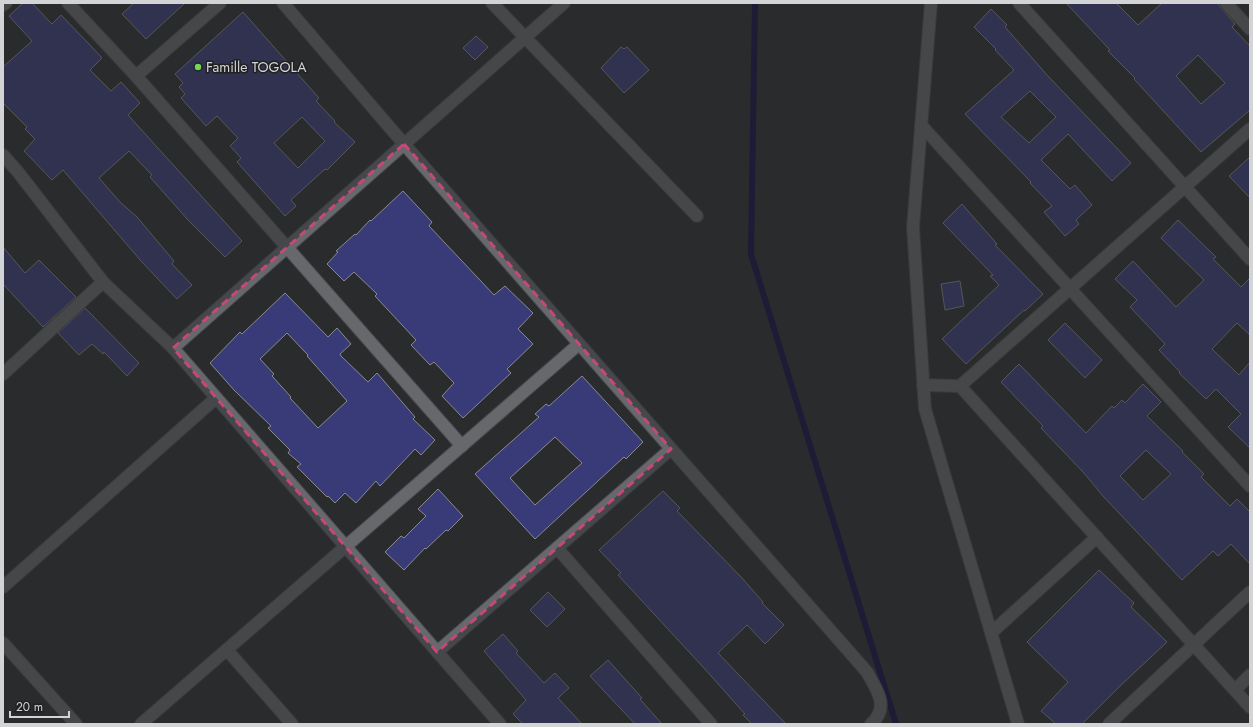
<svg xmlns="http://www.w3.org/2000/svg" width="1253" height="727" font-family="Jost,sans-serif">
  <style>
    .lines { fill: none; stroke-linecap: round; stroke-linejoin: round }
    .stream { stroke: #100743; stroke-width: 6 }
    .building { fill: #393b79; stroke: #8a8a8d; fill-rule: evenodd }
    .minor-casing { stroke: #49494b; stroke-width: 14 }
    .minor { stroke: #67686b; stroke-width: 12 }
    .marked { fill: none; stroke: #c6477a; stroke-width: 3; stroke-dasharray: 8 5; stroke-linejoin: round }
    .poi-dot { fill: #75d25b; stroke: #212124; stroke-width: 1.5 }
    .labels { text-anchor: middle; stroke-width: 3; stroke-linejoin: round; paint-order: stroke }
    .poi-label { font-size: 14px; fill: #d3d4d5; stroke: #212124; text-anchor: start }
  </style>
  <rect width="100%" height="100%" fill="#2a2b2d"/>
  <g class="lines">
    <path class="stream" d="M 755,3 L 751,254 L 896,724"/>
  </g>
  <g class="building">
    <path d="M 23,3 L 32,3 L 52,24 L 61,15 L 90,45 L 102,58 L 90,70 L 111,91 L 121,82 L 140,103 L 128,115 L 242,241 L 225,257 L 188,220 L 150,177 L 152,175 L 129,151 L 99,178 L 120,202 L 137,217 L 174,261 L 172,264 L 192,285 L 177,299 L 141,261 L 63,170 L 52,180 L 24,151 L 35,139 L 25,129 L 27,127 L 3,103 L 3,67 L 32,41 L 9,16 Z"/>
    <path d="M 134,3 L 185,3 L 146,39 L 122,14 Z"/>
    <path d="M 1066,3 L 1116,3 L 1138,25 L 1162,3 L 1217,3 L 1235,24 L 1232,27 L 1250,46 L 1250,110 L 1201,152 L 1134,79 L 1135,78 L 1108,51 L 1110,50 ZM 1198,55 L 1225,83 L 1201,104 L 1176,76 Z"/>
    <path d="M 991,9 L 1007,25 L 1005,27 L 1047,75 L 1131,163 L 1112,181 L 1068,134 L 1041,160 L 1070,189 L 1075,185 L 1092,205 L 1076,220 L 1079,224 L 1065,236 L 1044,212 L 1052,206 L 1030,183 L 1031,182 L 965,114 L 1014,70 L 995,50 L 996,49 L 974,27 ZM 1030,91 L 1056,117 L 1029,143 L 1001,117 Z"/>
    <path d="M 243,12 L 319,98 L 316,101 L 335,121 L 334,122 L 355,142 L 327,170 L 325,169 L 291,200 L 296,206 L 285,216 L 237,162 L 241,158 L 230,146 L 238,138 L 217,116 L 206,126 L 181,98 L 185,94 L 179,87 L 183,83 L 175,74 ZM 302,117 L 325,141 L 298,168 L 274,143 Z"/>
    <path d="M 476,36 L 488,47 L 475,60 L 463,48 Z"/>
    <path d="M 621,47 L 624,49 L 627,47 L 649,70 L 624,93 L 601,68 Z"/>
    <path d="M 1250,157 L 1250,198 L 1229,176 Z"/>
    <path d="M 403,191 L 432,222 L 429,226 L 494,295 L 505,286 L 533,313 L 518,329 L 533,344 L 507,369 L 511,373 L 463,418 L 442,396 L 454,383 L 434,362 L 430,365 L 411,345 L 416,340 L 375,296 L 377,294 L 354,272 L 344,281 L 327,264 L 338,252 L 336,251 L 355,234 L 356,235 L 370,220 L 371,221 Z"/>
    <path d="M 962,204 L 997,244 L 995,245 L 1043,294 L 1025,311 L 1024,310 L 966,364 L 942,339 L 999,285 L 990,276 L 993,275 L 943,223 Z"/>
    <path d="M 1178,220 L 1216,257 L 1213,259 L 1241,287 L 1250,278 L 1250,335 L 1237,323 L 1212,349 L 1239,375 L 1250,362 L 1250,448 L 1228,427 L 1241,414 L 1216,389 L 1206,399 L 1179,373 L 1180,372 L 1159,350 L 1165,344 L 1130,307 L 1137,300 L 1115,279 L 1133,261 L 1176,307 L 1204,280 L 1161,238 Z"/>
    <path d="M 3,247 L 25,273 L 39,260 L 76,297 L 43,327 L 3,284 Z"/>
    <path d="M 960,281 L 964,306 L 945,310 L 941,284 Z"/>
    <path d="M 285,293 L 328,337 L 337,328 L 351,344 L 340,354 L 341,356 L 368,382 L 377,373 L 415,417 L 413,419 L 435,440 L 421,455 L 415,449 L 380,486 L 376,481 L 356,503 L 345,493 L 335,503 L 328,496 L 327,497 L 297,467 L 301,464 L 288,453 L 290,450 L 268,428 L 271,426 L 234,390 L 210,363 L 240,332 L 242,334 ZM 287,333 L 308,355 L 307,356 L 347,401 L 318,428 L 290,398 L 291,397 L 272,376 L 274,374 L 260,359 Z"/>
    <path d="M 85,308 L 139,363 L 127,376 L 104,352 L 103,354 L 92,344 L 79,355 L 58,333 Z"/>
    <path d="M 1065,323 L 1102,360 L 1085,378 L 1048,340 Z"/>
    <path d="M 1019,364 L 1086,433 L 1112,406 L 1114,408 L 1122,400 L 1125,403 L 1143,384 L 1161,402 L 1147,416 L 1183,451 L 1182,452 L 1204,474 L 1201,477 L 1230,506 L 1237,499 L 1250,512 L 1250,564 L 1231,544 L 1218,556 L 1213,551 L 1182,580 L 1103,496 L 1084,473 L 1041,428 L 1043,426 L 1001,382 ZM 1146,450 L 1171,474 L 1143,500 L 1120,476 Z"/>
    <path d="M 582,376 L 643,442 L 626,459 L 624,457 L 535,539 L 475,474 L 539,417 L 535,414 L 546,404 L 549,406 ZM 555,437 L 582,463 L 535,505 L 510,478 Z"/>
    <path d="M 438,489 L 463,516 L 448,531 L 446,530 L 426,549 L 425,548 L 404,570 L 385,552 L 401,536 L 404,538 L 426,516 L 418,509 Z"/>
    <path d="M 663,491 L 680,508 L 677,511 L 742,578 L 763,602 L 762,603 L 784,625 L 765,644 L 747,625 L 718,653 L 786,724 L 752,724 L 743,715 L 745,714 L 703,667 L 618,575 L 621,573 L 599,550 Z"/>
    <path d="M 1099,570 L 1134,603 L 1131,607 L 1167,642 L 1120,686 L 1082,724 L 1056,724 L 1041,711 L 1068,682 L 1027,642 Z"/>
    <path d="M 548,592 L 565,609 L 547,627 L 530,610 Z"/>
    <path d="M 503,634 L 518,651 L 516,653 L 544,683 L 555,673 L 569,688 L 558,698 L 582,724 L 523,724 L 513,714 L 526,700 L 484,651 Z"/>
    <path d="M 608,660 L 642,698 L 640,699 L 662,724 L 635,724 L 590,676 Z"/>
  </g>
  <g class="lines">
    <defs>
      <g id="minor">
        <path d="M 68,3 L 136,76 L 462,446"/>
        <path d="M 283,3 L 404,144 L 867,672 C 877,690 890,707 871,724"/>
        <path d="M 492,3 L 697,216"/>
        <path d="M 931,3 L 913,227 L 925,409 L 1018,724"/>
        <path d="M 1019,3 L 1250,259"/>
        <path d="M 1226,3 L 1250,29"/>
        <path d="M 3,5 L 6,3"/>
        <path d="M 136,76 L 220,3"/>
        <path d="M 921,125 L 1250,486"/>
        <path d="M 3,155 L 18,172 L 103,282 L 173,348 L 500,724"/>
        <path d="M 173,348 L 564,3"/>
        <path d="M 3,374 L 103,282"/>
        <path d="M 923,385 L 960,386 L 1250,129"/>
        <path d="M 960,386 L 1250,707"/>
        <path d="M 557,548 L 711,724"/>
        <path d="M 3,587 L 216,398"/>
        <path d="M 991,633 L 1097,537"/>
        <path d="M 3,643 L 76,724"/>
        <path d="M 227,650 L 292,724"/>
        <path d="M 437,652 L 671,449"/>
        <path d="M 1235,690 L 1250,675"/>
        <path d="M 141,724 L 579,344"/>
        <path d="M 1109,724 L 1250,592"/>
      </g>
    </defs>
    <use href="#minor" class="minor-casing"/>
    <use href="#minor" class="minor"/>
  </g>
  <path d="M0 0H1253V727H0ZM 404,144 L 671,449 L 437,652 L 173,348 Z" fill="#2a2b2d" fill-opacity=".55" fill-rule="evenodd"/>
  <path class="marked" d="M 404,144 L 671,449 L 437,652 L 173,348 Z"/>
  <circle class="poi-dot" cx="198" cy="67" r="4"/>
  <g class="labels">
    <g class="poi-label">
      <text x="206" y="72">Famille TOGOLA</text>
    </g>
  </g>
  <rect width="1253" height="727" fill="none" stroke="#d3d4d5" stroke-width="8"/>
  <path d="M10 711v6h59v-6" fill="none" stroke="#d3d4d5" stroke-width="2"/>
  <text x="16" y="711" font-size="12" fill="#d3d4d5" stroke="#212124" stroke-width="3" paint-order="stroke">20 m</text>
</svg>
